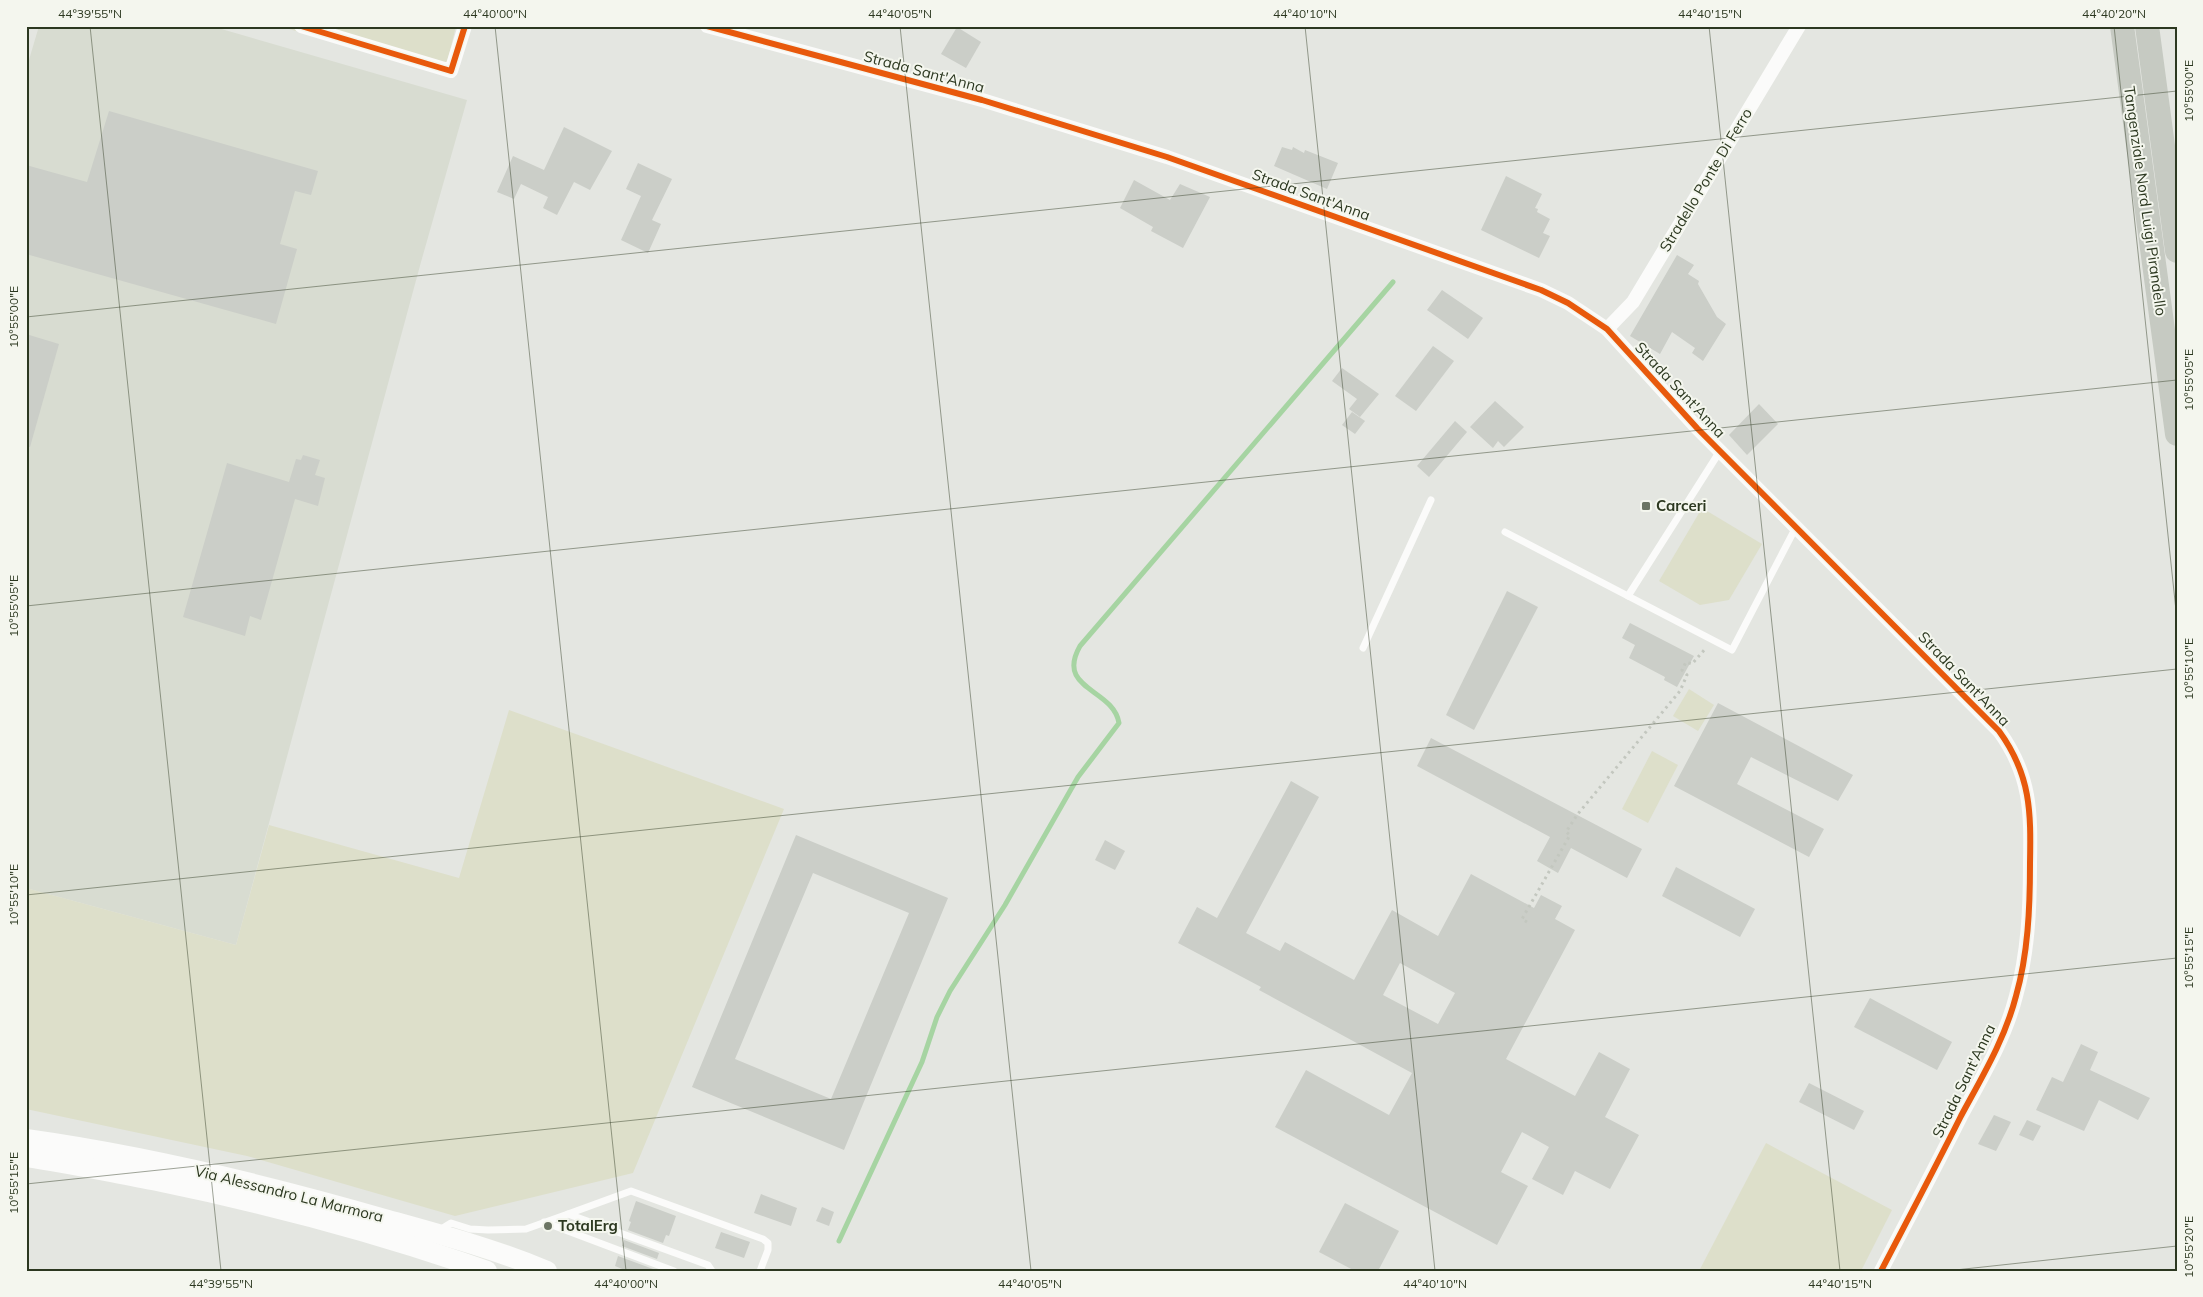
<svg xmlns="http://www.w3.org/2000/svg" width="2203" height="1297" font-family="Mulish,sans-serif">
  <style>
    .built { fill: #d8dcd1 }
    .green { fill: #dddfca }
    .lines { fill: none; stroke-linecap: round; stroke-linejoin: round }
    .stream { stroke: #a6d4a2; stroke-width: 5 }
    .building { fill: #cbcec8; fill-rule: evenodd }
    .path { stroke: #c3c7bf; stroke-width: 3; stroke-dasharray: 2.5 4; stroke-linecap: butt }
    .service { stroke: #fbfbfa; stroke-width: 7 }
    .minor { stroke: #fbfbfa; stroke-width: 14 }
    .secondary { stroke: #fbfbfa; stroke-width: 20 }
    .trunk { stroke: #c6cac2; stroke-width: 24 }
    .cycleway-casing { stroke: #f4f6ee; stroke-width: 9 }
    .cycleway { stroke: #e8590c; stroke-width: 6 }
    .ticks { fill: none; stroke: #2c3820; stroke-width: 1; stroke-opacity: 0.45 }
    .poi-dot { fill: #6c7564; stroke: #f4f6ee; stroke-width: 2 }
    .labels { text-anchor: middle; stroke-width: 4; stroke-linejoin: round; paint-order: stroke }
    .street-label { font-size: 15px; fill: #2c3820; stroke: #f4f6ee }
    .poi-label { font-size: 15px; font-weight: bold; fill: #2c3820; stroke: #f4f6ee; text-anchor: start }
    .neatline { fill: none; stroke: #2c3820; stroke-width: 2 }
    .ticks-label { font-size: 12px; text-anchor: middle; fill: #2c3820 }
  </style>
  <rect width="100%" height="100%" fill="#e4e6e1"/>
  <path class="built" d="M 39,26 L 211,26 L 467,100 L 421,262 L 236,945 L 26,888 L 26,70 Z"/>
  <g class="green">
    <path d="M 279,26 L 456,26 L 444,75 Z"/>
    <path d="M 1702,508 L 1762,544 L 1729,600 L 1700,605 L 1659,581 Z"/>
    <path d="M 1689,689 L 1714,705 L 1698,731 L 1673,716 Z"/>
    <path d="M 509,710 L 784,809 L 633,1173 L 455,1216 L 247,1156 L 26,1109 L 26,888 L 236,945 L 269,825 L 459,878 Z"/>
    <path d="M 1652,751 L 1678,765 L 1648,823 L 1622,809 Z"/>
    <path d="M 1766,1143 L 1892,1210 L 1861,1271 L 1699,1271 Z"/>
  </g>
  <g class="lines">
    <path class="stream" d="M 839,1241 L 922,1062 L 937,1017 L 950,991 L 1005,905 L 1078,777 L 1119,723 C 1113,688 1055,690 1080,646 L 1393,282"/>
  </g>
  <g class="building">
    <path d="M 957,27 L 981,42 L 966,68 L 941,54 Z"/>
    <path d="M 109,111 L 318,171 L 311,195 L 295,191 L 280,244 L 297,249 L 276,324 L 26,254 L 26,165 L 87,182 Z"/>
    <path d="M 564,127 L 612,151 L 590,190 L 574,182 L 557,215 L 543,208 L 548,197 L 521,184 L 514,199 L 497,192 L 513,156 L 544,170 Z"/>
    <path d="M 1282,147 L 1292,150 L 1293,147 L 1304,153 L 1305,150 L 1338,163 L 1327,189 L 1274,166 Z"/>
    <path d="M 638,163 L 672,179 L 652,220 L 661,224 L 648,253 L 621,240 L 641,196 L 626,189 Z"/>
    <path d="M 1506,176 L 1542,194 L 1535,208 L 1538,209 L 1537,212 L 1550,219 L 1543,233 L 1550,236 L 1539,258 L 1481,230 Z"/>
    <path d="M 1134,180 L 1170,200 L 1180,184 L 1210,197 L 1183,248 L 1151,231 L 1153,227 L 1120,208 Z"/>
    <path d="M 1677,255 L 1694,265 L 1688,274 L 1699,281 L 1698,284 L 1717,317 L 1726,324 L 1703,361 L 1692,353 L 1695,348 L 1672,332 L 1660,354 L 1630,336 Z"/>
    <path d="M 1442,290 L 1483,318 L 1468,339 L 1427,310 Z"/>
    <path d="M 26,334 L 59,344 L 30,447 L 26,446 Z"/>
    <path d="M 1433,346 L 1454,361 L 1416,411 L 1395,396 Z"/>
    <path d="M 1342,368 L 1379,394 L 1360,417 L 1349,409 L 1357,399 L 1332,381 Z"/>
    <path d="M 1495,401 L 1524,427 L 1504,447 L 1498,441 L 1493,448 L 1470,427 Z"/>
    <path d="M 1759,404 L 1778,424 L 1747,455 L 1729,435 Z"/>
    <path d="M 1352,412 L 1365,421 L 1355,434 L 1342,425 Z"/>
    <path d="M 1455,421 L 1467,432 L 1429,477 L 1417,466 Z"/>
    <path d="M 303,455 L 320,460 L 315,475 L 325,478 L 318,506 L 295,499 L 261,620 L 250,616 L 245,636 L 183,617 L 227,463 L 289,482 L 296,459 L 301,460 Z"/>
    <path d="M 1507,591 L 1538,607 L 1474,730 L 1446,715 Z"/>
    <path d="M 1630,623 L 1694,656 L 1677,687 L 1664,680 L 1665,677 L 1629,658 L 1635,645 L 1622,638 Z"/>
    <path d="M 1718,703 L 1853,775 L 1838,801 L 1751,757 L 1737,784 L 1824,829 L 1809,857 L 1674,786 Z"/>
    <path d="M 1431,738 L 1642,849 L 1627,878 L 1571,848 L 1558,873 L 1537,861 L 1550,837 L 1417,766 Z"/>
    <path d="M 1291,781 L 1319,797 L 1246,933 L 1280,951 L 1285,942 L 1354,980 L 1392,910 L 1438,936 L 1471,874 L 1534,908 L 1541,895 L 1562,906 L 1555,919 L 1575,930 L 1506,1059 L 1575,1096 L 1599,1052 L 1630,1069 L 1605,1117 L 1639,1135 L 1610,1189 L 1575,1171 L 1563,1195 L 1532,1179 L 1549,1147 L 1522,1132 L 1501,1172 L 1528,1186 L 1497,1245 L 1275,1127 L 1306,1070 L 1389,1115 L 1412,1073 L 1259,990 L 1261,987 L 1178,943 L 1197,907 L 1217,918 ZM 1400,963 L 1455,993 L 1438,1024 L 1383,995 Z"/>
    <path d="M 796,835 L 948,898 L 844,1150 L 692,1087 ZM 813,873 L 909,913 L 831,1099 L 735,1059 Z"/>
    <path d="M 1105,840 L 1125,851 L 1115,870 L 1095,860 Z"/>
    <path d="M 1676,867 L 1755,909 L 1740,937 L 1662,896 Z"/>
    <path d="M 1870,998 L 1952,1042 L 1937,1070 L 1854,1027 Z"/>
    <path d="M 2081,1044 L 2098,1052 L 2090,1070 L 2150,1098 L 2138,1120 L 2099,1100 L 2084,1131 L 2036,1110 L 2052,1077 L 2063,1082 Z"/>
    <path d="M 1809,1083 L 1864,1111 L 1854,1130 L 1799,1102 Z"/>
    <path d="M 1994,1115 L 2011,1122 L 1996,1151 L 1978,1144 Z"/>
    <path d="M 2027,1120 L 2041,1126 L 2033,1141 L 2019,1135 Z"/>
    <path d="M 761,1194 L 797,1208 L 791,1226 L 754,1213 Z"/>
    <path d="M 636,1201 L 676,1216 L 669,1236 L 666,1235 L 663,1243 L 628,1230 L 631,1222 L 629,1221 Z"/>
    <path d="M 1345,1203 L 1399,1231 L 1378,1271 L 1355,1271 L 1319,1252 Z"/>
    <path d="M 822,1207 L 834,1212 L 829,1226 L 816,1221 Z"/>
    <path d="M 721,1232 L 750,1242 L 744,1258 L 715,1248 Z"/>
    <path d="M 624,1240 L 659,1253 L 657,1259 L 622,1246 Z"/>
    <path d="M 618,1256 L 653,1269 L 653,1271 L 627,1271 L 615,1266 Z"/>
  </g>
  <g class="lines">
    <path class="path" d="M 1527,922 L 1522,919 L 1570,835 L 1566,832 L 1577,815 L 1680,691 L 1687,675 L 1682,670 L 1686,662 L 1692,664 L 1706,648"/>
    <g class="service">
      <path d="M 1720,451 L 1628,596 L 1732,650 L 1796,527"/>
      <path d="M 1505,532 L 1628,596"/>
      <path d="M 1363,648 L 1431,500"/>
      <path d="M 568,1214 L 631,1191 L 763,1239 L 768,1243 L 768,1250 L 760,1271"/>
      <path d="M 544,1222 L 674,1271"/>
      <path d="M 438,1231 L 451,1223 L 470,1229 L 488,1230 L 526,1229 L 568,1214 L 708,1265 L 712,1271"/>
    </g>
    <g class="minor">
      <path d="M 301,26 L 451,71 L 465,26"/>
      <path d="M 707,26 L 982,100 L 1167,157 L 1541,290 L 1568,303 L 1607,329 L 1697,428 L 1999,731 C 2031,775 2031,812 2030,864 C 2030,908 2028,954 2016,996 C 2005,1039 1982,1077 1961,1116 C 1935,1168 1908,1219 1881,1271"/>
      <path d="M 1607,329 L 1633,302 L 1799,26"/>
    </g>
    <g class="secondary">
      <path d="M 26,1139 C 148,1156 267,1185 385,1219 C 439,1234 495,1249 547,1271"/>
      <path d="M 26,1157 C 70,1163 113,1173 157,1181 C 269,1204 379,1233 487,1271"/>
    </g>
    <g class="trunk">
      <path d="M 2122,26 L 2177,434"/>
      <path d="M 2147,26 L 2177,251"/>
    </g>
    <defs>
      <g id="cycleway">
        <path d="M 301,26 L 451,71 L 465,26"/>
        <path d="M 707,26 L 982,100 L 1167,157 L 1541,290 L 1568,303 L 1607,329 L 1697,428 L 1999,731 C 2031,775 2031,812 2030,864 C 2030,908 2028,954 2016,996 C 2005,1039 1982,1077 1961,1116 C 1935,1168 1908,1219 1881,1271"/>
      </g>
    </defs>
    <use href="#cycleway" class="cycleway-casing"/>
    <use href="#cycleway" class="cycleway"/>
  </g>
  <path class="ticks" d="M 90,26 L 221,1271M 495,26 L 626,1271M 900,26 L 1031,1271M 1305,26 L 1435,1271M 1709,26 L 1840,1271M 2114,26 L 2177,620M 26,28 L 43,26M 26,317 L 2177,91M 26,606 L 2177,380M 26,895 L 2177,669M 26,1184 L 2177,958M 1946,1271 L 2177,1246"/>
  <g class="poi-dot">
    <rect x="1641" y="501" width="10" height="10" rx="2.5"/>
    <circle cx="548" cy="1226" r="5"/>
  </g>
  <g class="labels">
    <g class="street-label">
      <text transform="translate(924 72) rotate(15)" y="5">Strada Sant'Anna</text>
      <text transform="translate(1706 180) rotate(-59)" y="5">Stradello Ponte Di Ferro</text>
      <text transform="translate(1311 195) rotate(20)" y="5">Strada Sant'Anna</text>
      <text transform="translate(2145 201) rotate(82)" y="5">Tangenziale Nord Luigi Pirandello</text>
      <text transform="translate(1680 390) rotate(47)" y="5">Strada Sant'Anna</text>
      <text transform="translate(1964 679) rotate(46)" y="5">Strada Sant'Anna</text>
      <text transform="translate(1964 1081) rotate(-64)" y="5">Strada Sant'Anna</text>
      <text transform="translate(289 1194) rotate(14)" y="5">Via Alessandro La Marmora</text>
    </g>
    <g class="poi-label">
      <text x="1656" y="511">Carceri</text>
      <text x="558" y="1231">TotalErg</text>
    </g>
  </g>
  <rect width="2203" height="1297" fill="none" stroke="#f4f6ee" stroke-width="55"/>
  <rect x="28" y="28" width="2148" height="1242" class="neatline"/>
  <g class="ticks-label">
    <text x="90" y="18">44°39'55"N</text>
    <text x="495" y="18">44°40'00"N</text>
    <text x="900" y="18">44°40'05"N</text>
    <text x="1305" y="18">44°40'10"N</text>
    <text x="1710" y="18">44°40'15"N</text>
    <text x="2114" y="18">44°40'20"N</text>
    <text transform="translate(2189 91) rotate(-90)" y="4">10°55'00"E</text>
    <text transform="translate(14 317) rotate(-90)" y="4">10°55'00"E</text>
    <text transform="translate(2189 380) rotate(-90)" y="4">10°55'05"E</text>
    <text transform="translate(14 606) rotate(-90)" y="4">10°55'05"E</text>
    <text transform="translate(2189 669) rotate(-90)" y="4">10°55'10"E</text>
    <text transform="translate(14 895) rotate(-90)" y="4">10°55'10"E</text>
    <text transform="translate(2189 958) rotate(-90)" y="4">10°55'15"E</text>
    <text transform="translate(14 1183) rotate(-90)" y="4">10°55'15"E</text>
    <text transform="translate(2189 1247) rotate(-90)" y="4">10°55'20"E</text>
    <text x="221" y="1288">44°39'55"N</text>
    <text x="626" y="1288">44°40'00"N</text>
    <text x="1030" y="1288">44°40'05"N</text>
    <text x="1435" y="1288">44°40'10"N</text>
    <text x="1840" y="1288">44°40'15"N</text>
  </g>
</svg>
